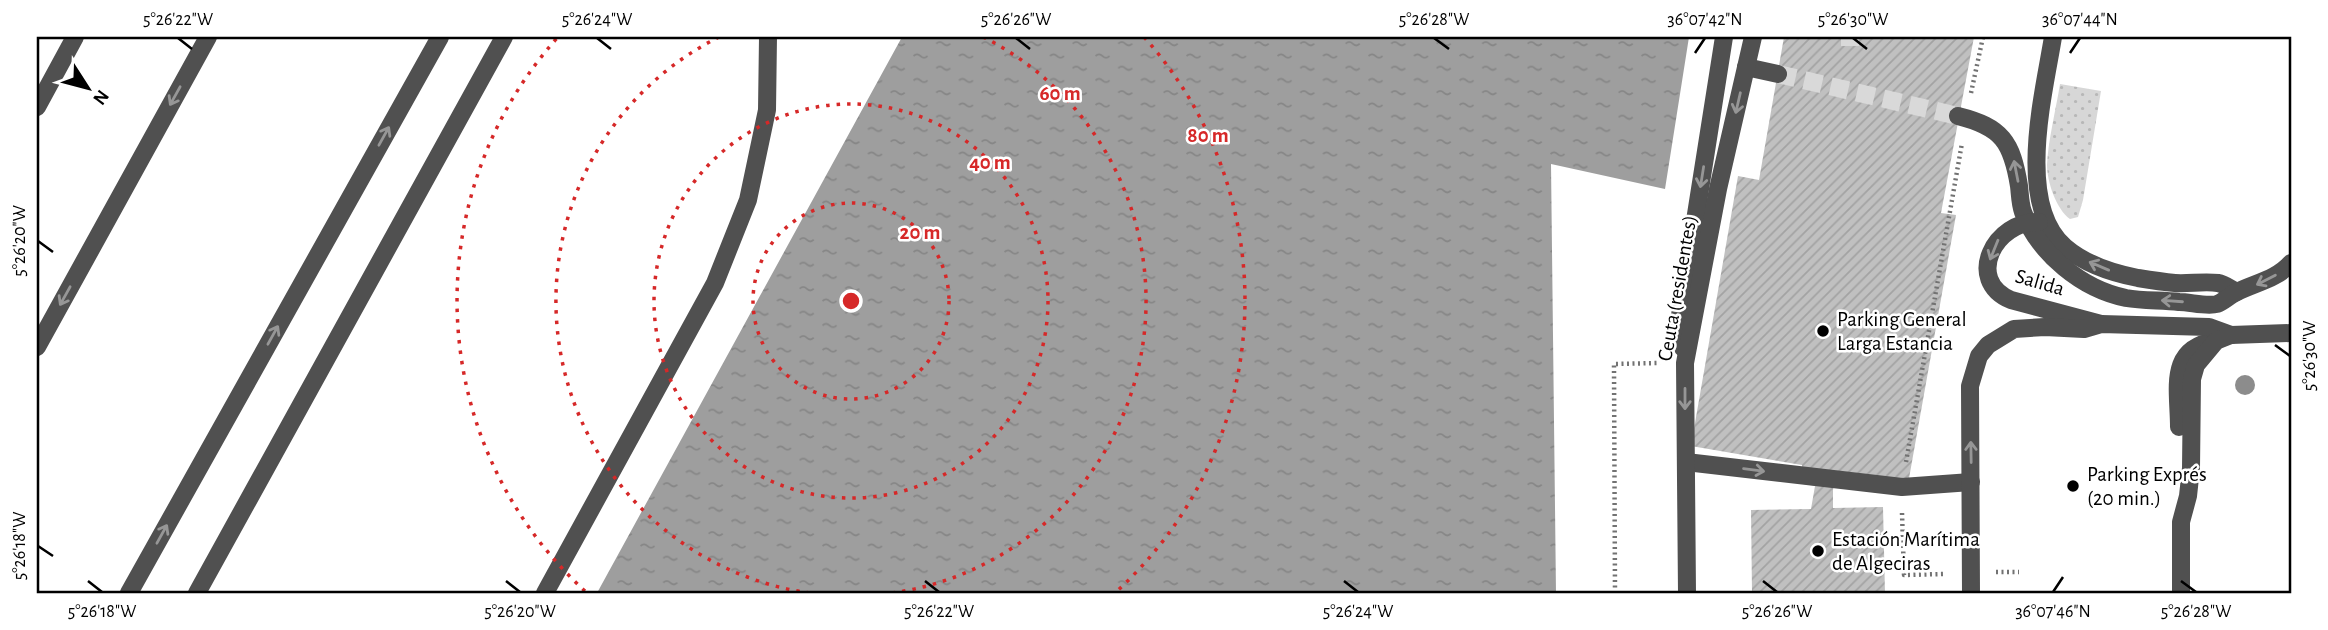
<svg xmlns="http://www.w3.org/2000/svg" width="2328" height="630" font-family="'Alegreya Sans',sans-serif">
  <style>
    .grass { fill: url(#grass-dots) }
    .water { fill: url(#water-ripples) }
    .building { fill: url(#building-hatch) }
    .lines { fill: none; stroke-linecap: round; stroke-linejoin: round }
    .minor-tunnel { stroke: #d9d9d9; stroke-width: 18; stroke-dasharray: 18 9; stroke-linecap: butt }
    .path { stroke: #727272; stroke-width: 4.5; stroke-dasharray: 2 3.5; stroke-linecap: butt }
    .minor { stroke: #505050; stroke-width: 18 }
    .tree { fill: #8c8c8c }
    .oneway { stroke: #969696 }
    .ticks { fill: none; stroke: #000; stroke-width: 2.5 }
    .ring { fill: none; stroke: #d62828; stroke-width: 3.5; stroke-dasharray: 3.5 7 }
    .poi-dot { fill: #000; stroke: #fff; stroke-width: 2.5 }
    .labels { text-anchor: middle; stroke-width: 5; stroke-linejoin: round; paint-order: stroke }
    .street-label { font-size: 21px; fill: #000; stroke: #fff }
    .poi-label { font-size: 21px; fill: #000; stroke: #fff; text-anchor: start }
    .centre { fill: #d62828; stroke: #fff; stroke-width: 3.5 }
    .ring-label { font-size: 21px; text-anchor: middle; font-weight: bold; fill: #d62828; stroke: #fff; stroke-width: 5; stroke-linejoin: round; paint-order: stroke }
    .neatline { fill: none; stroke: #000; stroke-width: 2.5 }
    .ticks-label { font-size: 18px; text-anchor: middle; fill: #000 }
  </style>
  <defs>
    <pattern id="grass-dots" width="8" height="8" patternUnits="userSpaceOnUse" patternTransform="scale(1.75)"><rect width="8" height="8" fill="#d7d7d7"/><path d="M2 2h.1M6 6h.1" fill="none" stroke="#b7b7b7" stroke-width="1.8" stroke-linecap="round"/></pattern>
    <pattern id="water-ripples" width="26" height="14" patternUnits="userSpaceOnUse" patternTransform="scale(1.75)"><rect width="26" height="14" fill="#9e9e9e"/><path d="M2 4q2-2 4 0t4 0M15 11q2-2 4 0t4 0" fill="none" stroke="#868686"/></pattern>
    <pattern id="building-hatch" width="6" height="6" patternUnits="userSpaceOnUse" patternTransform="scale(1.75)"><rect width="6" height="6" fill="#c0c0c0"/><path d="M-1 1l2-2M0 6l6-6M5 7l2-2" fill="none" stroke="#a3a3a3"/></pattern>
  </defs>
  <rect width="100%" height="100%" fill="#fff"/>
  <path class="grass" d="M 2060,84 L 2101,91 L 2083,200 L 2078,217 L 2070,219 C 2056,209 2047,181 2047,165 C 2048,141 2056,109 2060,84 Z"/>
  <path class="water" d="M 902,37 L 1689,37 L 1665,189 L 1551,164 L 1556,593 L 597,593 Z"/>
  <path class="building" d="M 1784,37 L 1974,37 L 1941,213 L 1956,215 L 1908,484 L 1836,471 L 1833,490 L 1833,508 L 1883,507 L 1885,593 L 1752,593 L 1751,510 L 1811,509 L 1815,486 L 1804,484 L 1802,465 L 1691,446 L 1738,176 L 1759,180 Z"/>
  <g class="lines">
    <g class="minor-tunnel">
      <path d="M 1841,37 L 1861,37"/>
      <path d="M 1778,74 L 1958,116"/>
    </g>
    <g class="path">
      <path d="M 1971,93 L 1983,37"/>
      <path d="M 1906,462 L 1962,143"/>
      <path d="M 1902,513 L 1904,575 L 1945,574"/>
      <path d="M 1996,572 L 2019,572"/>
      <path d="M 1615,593 L 1614,364 L 1660,363"/>
    </g>
    <g class="minor">
      <path d="M 2053,37 C 2044,93 2015,204 2065,247 C 2085,264 2112,273 2138,278 C 2150,280 2163,282 2175,283 C 2189,284 2204,281 2218,283 C 2224,284 2231,289 2237,292"/>
      <path d="M 1746,67 L 1778,74"/>
      <path d="M 37,107 L 75,37"/>
      <path d="M 1958,116 C 2002,127 2012,142 2019,186 C 2020,194 2020,204 2023,212 C 2039,254 2082,289 2126,298 C 2143,301 2162,300 2179,302 C 2190,302 2207,307 2217,304 C 2223,302 2229,296 2235,293 C 2254,283 2276,280 2291,263"/>
      <path d="M 2039,222 C 1995,220 1964,280 2011,300 L 2101,324"/>
      <path d="M 37,347 L 208,37"/>
      <path d="M 1683,348 L 1679,322 L 1724,37"/>
      <path d="M 2179,427 C 2179,389 2167,348 2216,341"/>
      <path d="M 1686,462 L 1902,487 L 1971,482"/>
      <path d="M 129,593 L 440,37"/>
      <path d="M 197,593 L 504,37"/>
      <path d="M 545,593 L 715,283 L 748,200 L 767,110 L 768,37"/>
      <path d="M 1687,593 L 1685,363 L 1718,189 L 1753,37"/>
      <path d="M 1971,593 L 1970,386 L 1979,356 L 1988,345 L 2014,329 L 2045,327 L 2084,329 L 2101,324 L 2209,327 L 2231,335"/>
      <path d="M 2181,593 L 2181,522 L 2188,496 L 2191,468 L 2192,379 L 2196,365 L 2216,341 L 2231,335 L 2291,333"/>
    </g>
  </g>
  <circle class="tree" cx="2245" cy="385" r="10"/>
  <defs><path id="oneway-shaft" d="M-6 0H5M1.5-3L5.5 0L1.5 3" fill="none" stroke-width="1.6" stroke-linecap="round" stroke-linejoin="round" transform="scale(1.75)"/></defs>
  <g class="oneway">
    <use href="#oneway-shaft" transform="translate(175 96) rotate(119)"/>
    <use href="#oneway-shaft" transform="translate(1738 103) rotate(103)"/>
    <use href="#oneway-shaft" transform="translate(384 136) rotate(-61)"/>
    <use href="#oneway-shaft" transform="translate(2016 171) rotate(-101)"/>
    <use href="#oneway-shaft" transform="translate(1702 177) rotate(99)"/>
    <use href="#oneway-shaft" transform="translate(1994 250) rotate(112)"/>
    <use href="#oneway-shaft" transform="translate(2099 266) rotate(-157)"/>
    <use href="#oneway-shaft" transform="translate(2266 280) rotate(153)"/>
    <use href="#oneway-shaft" transform="translate(65 296) rotate(119)"/>
    <use href="#oneway-shaft" transform="translate(2172 301) rotate(-176)"/>
    <use href="#oneway-shaft" transform="translate(273 335) rotate(-61)"/>
    <use href="#oneway-shaft" transform="translate(1685 399) rotate(90)"/>
    <use href="#oneway-shaft" transform="translate(1971 452) rotate(-91)"/>
    <use href="#oneway-shaft" transform="translate(1754 470) rotate(7)"/>
    <use href="#oneway-shaft" transform="translate(162 534) rotate(-61)"/>
  </g>
  <path class="ticks" d="M 178,38 L 192,49M 597,38 L 611,49M 1016,38 L 1030,49M 1434,38 L 1449,49M 1853,38 L 1867,49M 1695,53 L 1705,38M 2070,53 L 2080,38M 38,241 L 53,252M 2275,345 L 2290,356M 38,546 L 53,556M 88,581 L 102,592M 506,581 L 520,592M 925,581 L 939,592M 1344,581 L 1358,592M 1763,581 L 1777,592M 2181,581 L 2196,592M 2053,592 L 2063,577"/>
  <g class="ring">
    <circle cx="851" cy="301" r="98"/>
    <circle cx="851" cy="301" r="197"/>
    <path d="M810 593A295 295 0 0 1 719 37M983 37A295 295 0 0 1 892 593"/>
    <path d="M585 591A394 394 0 0 1 558 37M1144 37A394 394 0 0 1 1117 591"/>
  </g>
  <g class="poi-dot">
    <circle cx="1823" cy="331" r="7"/>
    <circle cx="2073" cy="486" r="7"/>
    <circle cx="1818" cy="551" r="7"/>
  </g>
  <g class="labels">
    <g class="street-label">
      <text transform="translate(2040 282) rotate(16)" y="7">Salida</text>
      <text transform="translate(1677 288) rotate(-80)" y="7">Ceuta (residentes)</text>
    </g>
    <g class="poi-label">
      <text x="1837" y="326">Parking General<tspan x="1837" dy="24">Larga Estancia</tspan></text>
      <text x="2087" y="481">Parking Exprés<tspan x="2087" dy="24">(20 min.)</tspan></text>
      <text x="1832" y="546">Estación Marítima<tspan x="1832" dy="24">de Algeciras</tspan></text>
    </g>
  </g>
  <circle cx="851" cy="301" r="10" class="centre"/>
  <g class="ring-label">
    <text x="1060" y="100">60 m</text>
    <text x="1208" y="142">80 m</text>
    <text x="990" y="169">40 m</text>
    <text x="920" y="239">20 m</text>
  </g>
  <rect width="2328" height="630" fill="none" stroke="#ffffff" stroke-width="77"/>
  <g transform="translate(88 88) rotate(126)" stroke="#ffffff" stroke-width="5" paint-order="stroke">
  <path d="M0-5L12 26L0 18L-12 26Z" fill="#000000"/>
  <text y="-10" font-size="19" font-weight="bold" text-anchor="middle" fill="#000000">N</text>
  </g>
  <rect x="38" y="38" width="2252" height="554" class="neatline"/>
  <g class="ticks-label">
    <text x="178" y="25">5°26'22"W</text>
    <text x="597" y="25">5°26'24"W</text>
    <text x="1016" y="25">5°26'26"W</text>
    <text x="1434" y="25">5°26'28"W</text>
    <text x="1705" y="25">36°07'42"N</text>
    <text x="1853" y="25">5°26'30"W</text>
    <text x="2080" y="25">36°07'44"N</text>
    <text transform="translate(19 241) rotate(-90)" y="6">5°26'20"W</text>
    <text transform="translate(2309 356) rotate(-90)" y="6">5°26'30"W</text>
    <text transform="translate(19 546) rotate(-90)" y="6">5°26'18"W</text>
    <text x="102" y="617">5°26'18"W</text>
    <text x="520" y="617">5°26'20"W</text>
    <text x="939" y="617">5°26'22"W</text>
    <text x="1358" y="617">5°26'24"W</text>
    <text x="1777" y="617">5°26'26"W</text>
    <text x="2053" y="617">36°07'46"N</text>
    <text x="2196" y="617">5°26'28"W</text>
  </g>
</svg>
